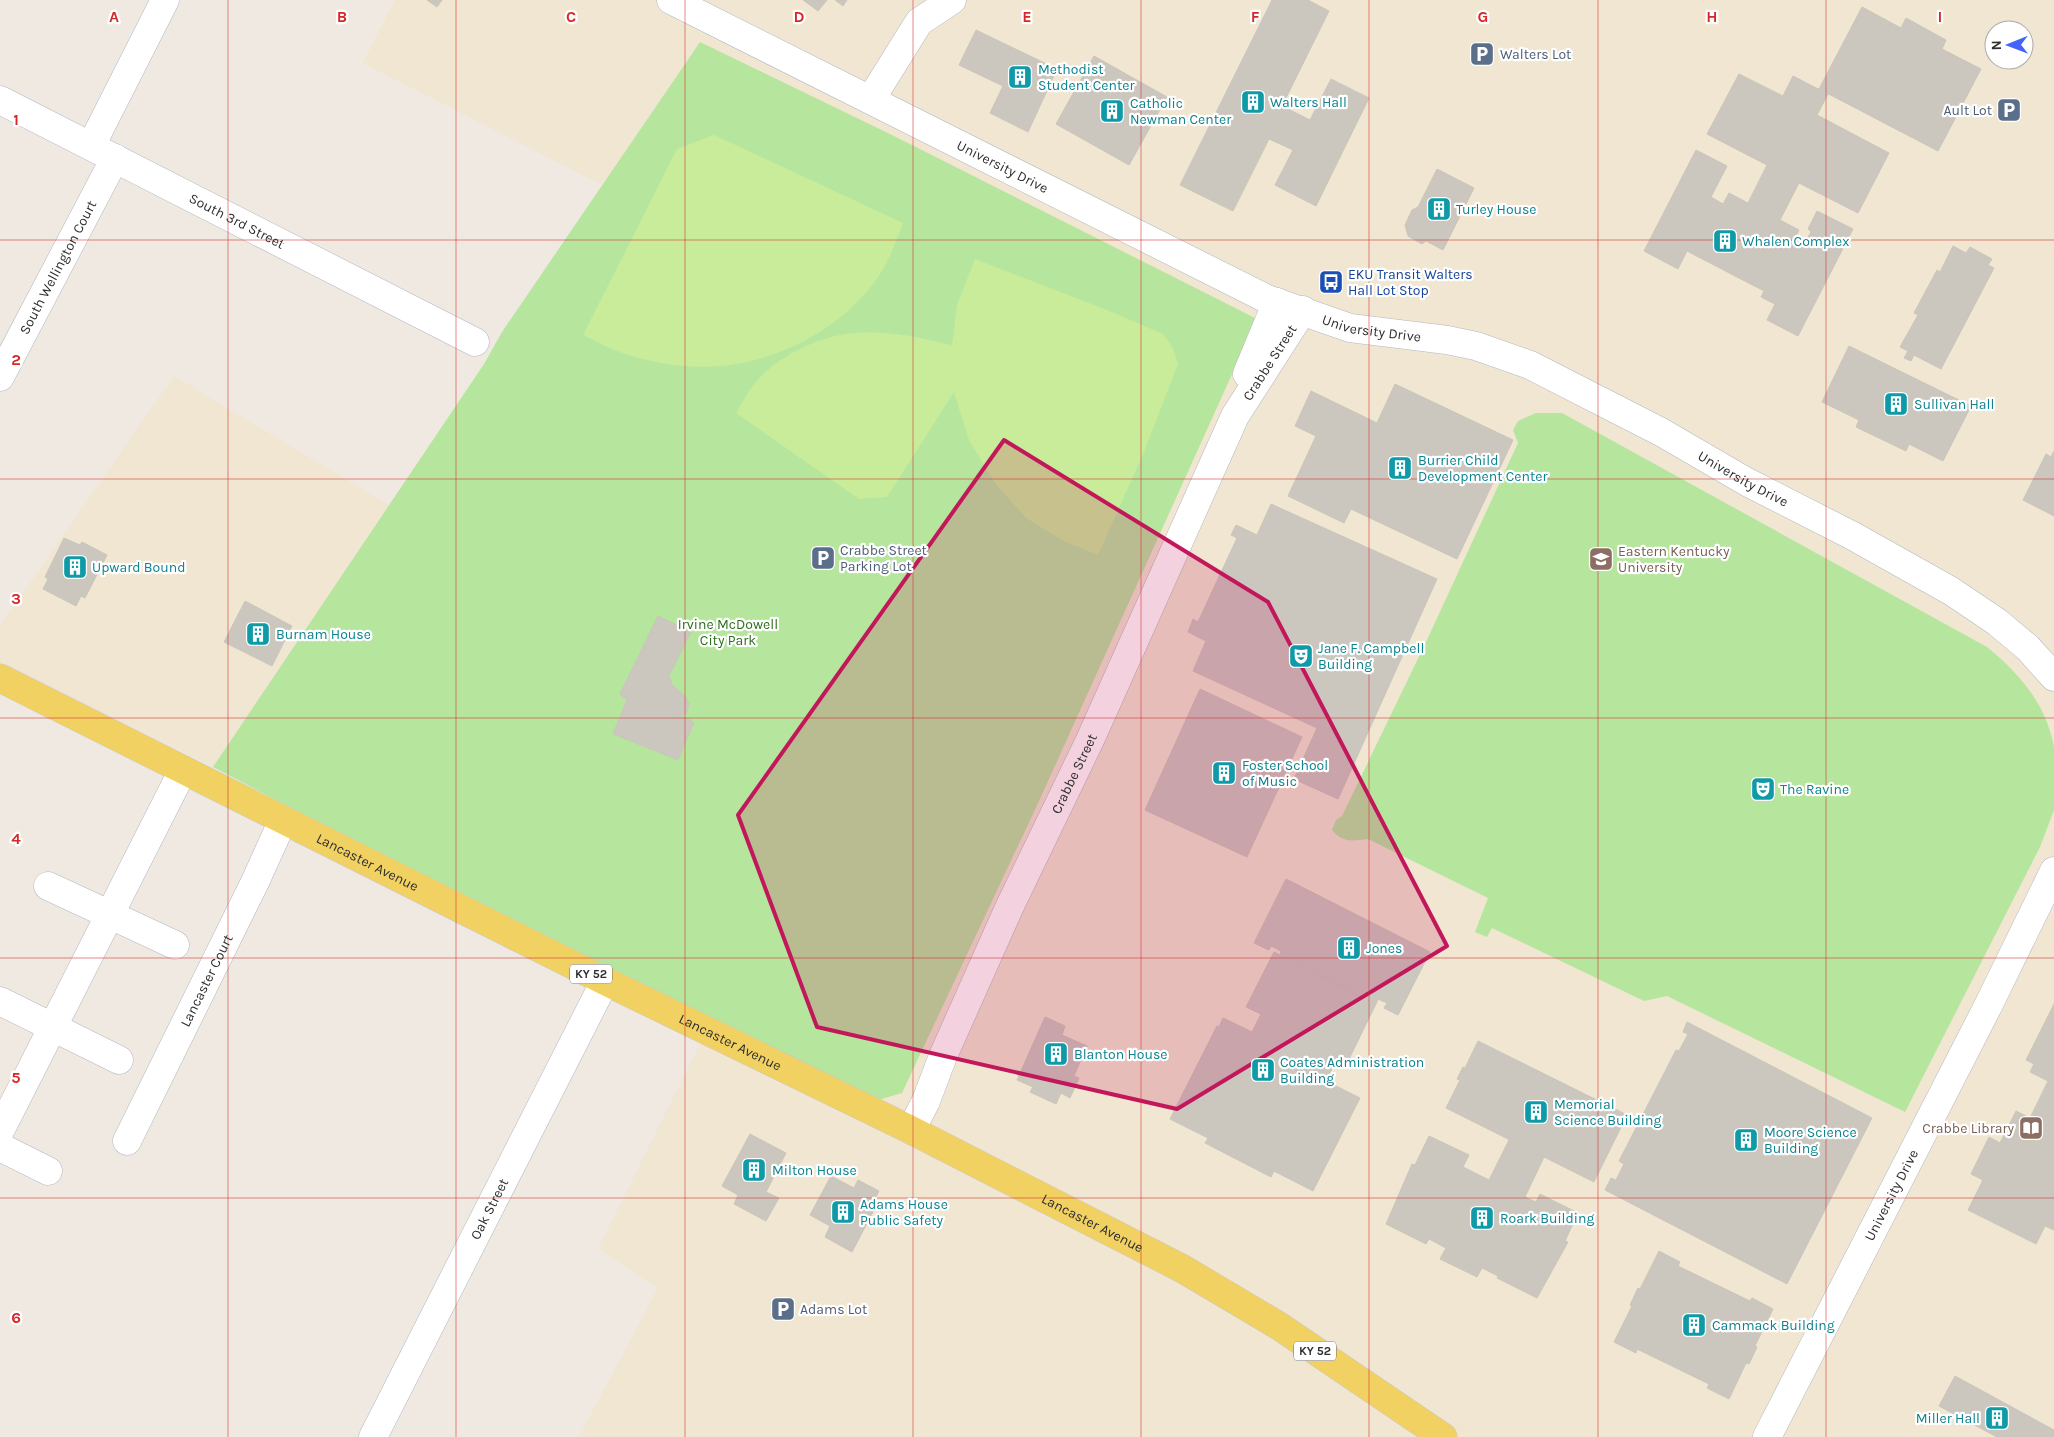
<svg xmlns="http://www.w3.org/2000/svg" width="2054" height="1437" font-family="Karla,sans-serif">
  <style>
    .education { fill: #f0e6d1; fill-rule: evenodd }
    .green { fill: #b6e59e }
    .pitch { fill: #c9ec9a }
    .building { fill: #cbc7bf; stroke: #cbc5ba }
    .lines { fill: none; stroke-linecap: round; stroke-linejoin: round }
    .minor-casing { stroke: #b4b7c1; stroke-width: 29 }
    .major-casing { stroke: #c9c9c9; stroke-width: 29 }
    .minor { stroke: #fff; stroke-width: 28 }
    .major { stroke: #f2d163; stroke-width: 28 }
    .marked { fill: #c2185b; fill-opacity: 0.2; stroke: #c2185b; stroke-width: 4; stroke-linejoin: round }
    .grid { fill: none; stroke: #d62828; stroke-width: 1; stroke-opacity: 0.55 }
    .labels { text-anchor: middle; stroke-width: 4.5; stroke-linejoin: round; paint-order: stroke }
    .shield { fill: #fff; stroke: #6d6d6d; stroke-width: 1 }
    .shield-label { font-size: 12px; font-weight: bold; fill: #2e2e2e }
    .service-label { font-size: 14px; fill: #4e5e75; stroke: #fff; text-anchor: start }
    .culture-label { font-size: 14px; fill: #0d838f; stroke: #fff; text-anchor: start }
    .street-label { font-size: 14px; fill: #2e2e2e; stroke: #fff }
    .transit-label { font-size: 14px; fill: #164399; stroke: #fff; text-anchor: start }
    .education-label { font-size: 14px; fill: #785e54; stroke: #fff; text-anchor: start }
    .park-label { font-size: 14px; fill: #2c6e1b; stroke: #fff }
    .grid-label { font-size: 16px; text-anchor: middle; font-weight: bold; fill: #d62828; stroke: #fff; stroke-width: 4.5; stroke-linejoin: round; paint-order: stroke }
  </style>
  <rect width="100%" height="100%" fill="#efe9e1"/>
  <g class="education">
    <path d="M 395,0 L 2054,0 L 2054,1437 L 579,1437 L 658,1288 L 598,1249 L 712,1020 L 902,1093 L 1040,799 L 1257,319 L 700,42 L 602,185 L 363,63 ZM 1994,30 L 2024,30 L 2024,60 L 1994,60 Z"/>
    <path d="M 174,376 L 389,505 L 213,767 L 0,664 L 0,626 Z"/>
  </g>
  <g class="green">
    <path d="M 700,42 L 894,136 L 1257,319 L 1040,799 L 902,1093 L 875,1101 L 398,864 L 213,767 L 484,364 L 502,332 Z"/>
    <path d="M 1536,413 L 1562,413 L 1987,647 C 2020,674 2046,704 2054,747 L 2054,810 L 2040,847 L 1905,1112 L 1667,996 L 1644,1001 L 1492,928 L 1487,937 L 1475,932 L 1488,898 L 1368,839 C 1353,841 1342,843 1332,830 L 1336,820 L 1342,816 L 1426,642 L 1518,443 L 1513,430 L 1518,421 Z"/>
  </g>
  <g class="pitch">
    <path d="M 714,135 L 903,223 C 895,245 887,266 873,284 C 840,328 783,358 730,365 C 693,370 652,364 617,351 C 605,347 594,340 583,335 L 677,149 Z"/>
    <path d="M 975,259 L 1112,312 L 1163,334 L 1173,348 L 1178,364 L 1144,452 L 1098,555 L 1062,540 L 1026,518 L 995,483 L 969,440 L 954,392 L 887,497 L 859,499 L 736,413 C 741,404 746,395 752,387 C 763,372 780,359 796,351 C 849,322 896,332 952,345 L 957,305 Z"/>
  </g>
  <g class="building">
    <path d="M 427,0 L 442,0 L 437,7 Z"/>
    <path d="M 803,0 L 827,0 L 818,11 Z"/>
    <path d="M 835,0 L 847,0 L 843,6 Z"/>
    <path d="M 1272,0 L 1308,0 L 1329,11 L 1282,106 L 1310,120 L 1331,79 L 1369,98 L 1316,206 L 1275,185 L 1293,150 L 1269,139 L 1233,211 L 1180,185 Z"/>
    <path d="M 1862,7 L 1901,28 L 1906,18 L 1946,40 L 1942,49 L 1981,69 L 1938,151 L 1819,89 Z"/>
    <path d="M 976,30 L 1057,69 L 1028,132 L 990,113 L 1003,86 L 959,65 Z"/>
    <path d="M 1094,56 L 1167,97 L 1129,165 L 1056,124 Z"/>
    <path d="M 1739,74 L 1783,96 L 1793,76 L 1828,94 L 1817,115 L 1889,153 L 1858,213 L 1799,183 L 1780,220 L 1748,203 L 1767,165 L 1707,134 Z"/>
    <path d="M 1696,150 L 1727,166 L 1711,197 L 1723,204 L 1729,193 L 1799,230 L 1795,238 L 1805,243 L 1811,232 L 1808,229 L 1817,211 L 1853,229 L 1798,336 L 1767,320 L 1775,304 L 1761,297 L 1764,291 L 1687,251 L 1678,269 L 1644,251 Z"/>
    <path d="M 1437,169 L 1474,188 L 1443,250 L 1426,241 L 1422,244 L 1408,236 L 1405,225 L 1412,210 L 1418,207 Z"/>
    <path d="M 1953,246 L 1966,253 L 1970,247 L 1992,259 L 1988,265 L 1994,268 L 1941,369 L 1914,355 L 1911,361 L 1904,358 L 1908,351 L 1900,347 L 1918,315 L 1914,313 L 1937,270 L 1940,272 Z"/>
    <path d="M 1849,346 L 1971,406 L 1943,461 L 1909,444 L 1906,451 L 1856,427 L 1859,420 L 1822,402 Z"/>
    <path d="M 1395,384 L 1513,440 L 1457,559 L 1351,509 L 1344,523 L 1288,496 L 1316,436 L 1295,426 L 1311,391 L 1377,423 Z"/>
    <path d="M 2054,451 L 2054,516 L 2023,500 L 2046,454 L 2051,457 Z"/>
    <path d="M 1271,504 L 1437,579 L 1338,799 L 1294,779 L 1317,728 L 1193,671 L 1206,641 L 1188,632 L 1193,619 L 1198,622 L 1237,538 L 1231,535 L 1236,525 L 1257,535 Z"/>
    <path d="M 64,538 L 80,545 L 82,542 L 107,555 L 85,598 L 81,596 L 76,606 L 43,589 L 48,579 L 45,577 Z"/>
    <path d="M 245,601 L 292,626 L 272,666 L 224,642 Z"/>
    <path d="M 658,616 L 691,632 L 669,676 L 672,685 L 686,697 L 689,704 L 686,714 L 678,715 L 694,722 L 678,760 L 613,734 L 627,700 L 620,694 Z"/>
    <path d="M 1200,689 L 1302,737 L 1247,857 L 1145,810 Z"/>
    <path d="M 1286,879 L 1430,952 L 1398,1015 L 1384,1008 L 1387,1003 L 1378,999 L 1376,1004 L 1280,955 L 1281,951 L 1271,946 L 1269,950 L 1254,943 Z"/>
    <path d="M 1274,952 L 1376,1004 L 1349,1059 L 1339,1054 L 1326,1081 L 1360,1098 L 1313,1191 L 1274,1171 L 1271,1177 L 1205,1143 L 1208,1138 L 1170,1119 L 1217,1026 L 1219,1027 L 1223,1018 L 1252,1032 L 1261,1014 L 1246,1007 Z"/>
    <path d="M 2054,1004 L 2054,1230 L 2045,1226 L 2036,1244 L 1968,1210 L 1983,1180 L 1971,1174 L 1989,1137 L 2000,1143 L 2016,1111 L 2030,1118 L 2048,1081 L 2030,1072 L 2034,1064 L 2026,1060 Z"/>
    <path d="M 1045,1017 L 1065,1026 L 1062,1035 L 1087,1046 L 1074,1076 L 1079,1078 L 1070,1098 L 1061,1093 L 1056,1104 L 1030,1092 L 1033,1087 L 1017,1080 Z"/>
    <path d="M 1687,1022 L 1872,1118 L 1787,1284 L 1605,1190 L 1611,1178 L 1616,1180 L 1624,1164 L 1619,1161 L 1676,1050 L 1679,1051 L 1688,1034 L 1683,1032 Z"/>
    <path d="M 1478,1041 L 1627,1115 L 1594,1182 L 1446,1108 L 1460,1080 L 1457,1079 L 1463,1067 L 1465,1068 Z"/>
    <path d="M 750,1134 L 786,1153 L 766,1192 L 779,1198 L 766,1221 L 734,1204 L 738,1195 L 722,1186 Z"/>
    <path d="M 1429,1136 L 1469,1155 L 1463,1167 L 1489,1180 L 1509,1140 L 1544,1157 L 1525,1197 L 1536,1202 L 1540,1194 L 1578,1213 L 1565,1241 L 1568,1242 L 1537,1298 L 1497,1278 L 1498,1276 L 1482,1268 L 1477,1277 L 1440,1259 L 1446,1248 L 1429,1239 L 1426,1244 L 1386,1224 L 1412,1164 L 1415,1165 Z"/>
    <path d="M 831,1176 L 854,1188 L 858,1180 L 879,1191 L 871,1206 L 875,1208 L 852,1252 L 825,1237 L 830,1226 L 810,1215 Z"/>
    <path d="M 1659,1251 L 1680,1262 L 1678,1266 L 1750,1301 L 1752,1298 L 1773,1309 L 1755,1346 L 1757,1347 L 1749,1364 L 1746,1363 L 1729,1399 L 1707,1388 L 1709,1384 L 1637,1349 L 1636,1353 L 1614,1342 L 1632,1306 L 1630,1305 L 1638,1288 L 1640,1289 Z"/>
    <path d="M 1955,1376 L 2054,1430 L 2054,1437 L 1997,1437 L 1939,1406 Z"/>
  </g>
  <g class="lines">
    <defs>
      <g id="minor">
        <path id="s1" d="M 671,0 L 1267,299 L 1350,328 L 1447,340 L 1476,346 L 1530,365 L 1661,432 L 1747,482 L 1853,536 L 1951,591 L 1997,622 L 2028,648 L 2054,677"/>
        <path d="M 871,99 L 919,22 L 952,0"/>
        <path id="s2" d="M 0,100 L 475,342"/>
        <path d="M 91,146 L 165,0"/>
        <path d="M 1247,374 L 1277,302"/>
        <path id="s3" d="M 0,377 L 115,158"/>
        <path d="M 48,886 L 175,945"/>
        <path d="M 0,1001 L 119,1060"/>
        <path id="s4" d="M 911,1130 L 926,1101 L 943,1056 L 1009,908 L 1090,740 L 1235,416 L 1303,310"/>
        <path d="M 0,1131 L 183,770"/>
        <path id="s5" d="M 127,1141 L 255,882 L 283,820"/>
        <path d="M 0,1147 L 48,1171"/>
        <path id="s6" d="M 373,1437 L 605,981"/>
        <path id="s7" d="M 1767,1437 L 1989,1004 L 2054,871"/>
      </g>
      <g id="major">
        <path id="s8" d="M 0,678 L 605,981 L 911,1130 L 1183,1269 L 1279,1326 L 1443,1437"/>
      </g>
    </defs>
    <use href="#minor" class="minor-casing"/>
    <use href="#major" class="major-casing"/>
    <use href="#minor" class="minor"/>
    <use href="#major" class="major"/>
  </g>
  <path class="marked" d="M 1004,440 L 1268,602 L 1447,946 L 1177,1109 L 817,1027 L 738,815 Z"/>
  <path class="grid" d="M 228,0 L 228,1437M 456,0 L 456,1437M 685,0 L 685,1437M 913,0 L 913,1437M 1141,0 L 1141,1437M 1369,0 L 1369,1437M 1598,0 L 1598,1437M 1826,0 L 1826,1437M 0,240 L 2054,240M 0,479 L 2054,479M 0,718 L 2054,718M 0,958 L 2054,958M 0,1198 L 2054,1198"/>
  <defs>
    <symbol id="parking-square" viewBox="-11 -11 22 22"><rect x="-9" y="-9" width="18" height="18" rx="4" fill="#5c6f8a" stroke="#fff"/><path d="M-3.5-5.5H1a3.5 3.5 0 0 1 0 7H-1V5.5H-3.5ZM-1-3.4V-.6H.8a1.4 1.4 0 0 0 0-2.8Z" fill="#fff"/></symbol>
    <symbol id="building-square" viewBox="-11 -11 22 22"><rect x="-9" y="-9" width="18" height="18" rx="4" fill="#0f9aa8" stroke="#fff"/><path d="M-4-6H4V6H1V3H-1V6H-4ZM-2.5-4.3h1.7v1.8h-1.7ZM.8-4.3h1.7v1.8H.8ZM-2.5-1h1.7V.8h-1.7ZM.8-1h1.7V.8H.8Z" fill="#fff"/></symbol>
    <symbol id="bus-square" viewBox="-11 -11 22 22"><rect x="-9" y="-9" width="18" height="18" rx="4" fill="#1a4fb4" stroke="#fff"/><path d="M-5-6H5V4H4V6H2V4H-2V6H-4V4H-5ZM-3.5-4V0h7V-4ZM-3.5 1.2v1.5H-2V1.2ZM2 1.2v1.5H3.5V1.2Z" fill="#fff"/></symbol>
    <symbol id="university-square" viewBox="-11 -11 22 22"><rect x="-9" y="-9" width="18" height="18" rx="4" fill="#8d6e63" stroke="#fff"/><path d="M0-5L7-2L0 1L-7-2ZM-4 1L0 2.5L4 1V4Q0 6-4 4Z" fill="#fff"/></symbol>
    <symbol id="theatre-square" viewBox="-11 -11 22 22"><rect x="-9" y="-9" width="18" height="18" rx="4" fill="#0f9aa8" stroke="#fff"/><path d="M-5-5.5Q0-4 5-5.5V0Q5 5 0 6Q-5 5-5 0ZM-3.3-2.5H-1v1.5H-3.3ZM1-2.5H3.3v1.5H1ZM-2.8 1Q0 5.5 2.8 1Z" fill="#fff"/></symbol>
    <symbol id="library-square" viewBox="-11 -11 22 22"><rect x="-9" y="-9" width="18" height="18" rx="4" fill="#8d6e63" stroke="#fff"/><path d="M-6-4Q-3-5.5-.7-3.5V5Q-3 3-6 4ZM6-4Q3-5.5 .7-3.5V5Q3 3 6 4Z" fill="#fff"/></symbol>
  </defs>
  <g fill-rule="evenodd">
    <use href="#parking-square" x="1468" y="40" width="28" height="28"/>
    <use href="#building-square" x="1006" y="63" width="28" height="28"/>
    <use href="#building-square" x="1239" y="88" width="28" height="28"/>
    <use href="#parking-square" x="1995" y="96" width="28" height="28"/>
    <use href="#building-square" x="1098" y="97" width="28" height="28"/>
    <use href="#building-square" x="1425" y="195" width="28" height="28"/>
    <use href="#building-square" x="1711" y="227" width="28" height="28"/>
    <use href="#bus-square" x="1317" y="268" width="28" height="28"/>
    <use href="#building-square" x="1882" y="390" width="28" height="28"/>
    <use href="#building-square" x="1386" y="454" width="28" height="28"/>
    <use href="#parking-square" x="809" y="544" width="28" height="28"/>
    <use href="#university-square" x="1587" y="545" width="28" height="28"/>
    <use href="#building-square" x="61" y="553" width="28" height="28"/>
    <use href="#building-square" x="244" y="620" width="28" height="28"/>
    <use href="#theatre-square" x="1287" y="642" width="28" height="28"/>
    <use href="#building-square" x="1210" y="759" width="28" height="28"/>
    <use href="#theatre-square" x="1749" y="775" width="28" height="28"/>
    <use href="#building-square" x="1335" y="934" width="28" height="28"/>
    <use href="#building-square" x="1042" y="1040" width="28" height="28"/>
    <use href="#building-square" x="1249" y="1056" width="28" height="28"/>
    <use href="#building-square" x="1522" y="1098" width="28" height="28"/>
    <use href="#library-square" x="2017" y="1114" width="28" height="28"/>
    <use href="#building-square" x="1732" y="1126" width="28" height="28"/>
    <use href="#building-square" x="740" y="1156" width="28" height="28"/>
    <use href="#building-square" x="829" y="1198" width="28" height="28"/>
    <use href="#building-square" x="1468" y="1204" width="28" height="28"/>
    <use href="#parking-square" x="769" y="1295" width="28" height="28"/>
    <use href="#building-square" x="1680" y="1311" width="28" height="28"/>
    <use href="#building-square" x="1983" y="1404" width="28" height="28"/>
  </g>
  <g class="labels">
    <g class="shield">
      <rect x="570" y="964.5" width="42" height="19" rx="4"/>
      <rect x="1294" y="1341.5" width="42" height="19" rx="4"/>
    </g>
    <g class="shield-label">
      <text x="591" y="978">KY 52</text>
      <text x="1315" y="1355">KY 52</text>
    </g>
    <g class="service-label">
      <text x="1500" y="59">Walters Lot</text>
      <text x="1992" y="115" text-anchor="end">Ault Lot</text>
      <text x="840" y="555">Crabbe Street<tspan x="840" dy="16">Parking Lot</tspan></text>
      <text x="800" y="1314">Adams Lot</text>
    </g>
    <g class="culture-label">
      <text x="1038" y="74">Methodist<tspan x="1038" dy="16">Student Center</tspan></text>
      <text x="1270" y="107">Walters Hall</text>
      <text x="1130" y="108">Catholic<tspan x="1130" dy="16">Newman Center</tspan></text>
      <text x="1456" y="214">Turley House</text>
      <text x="1742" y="246">Whalen Complex</text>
      <text x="1914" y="409">Sullivan Hall</text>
      <text x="1418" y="465">Burrier Child<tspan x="1418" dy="16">Development Center</tspan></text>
      <text x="92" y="572">Upward Bound</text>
      <text x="276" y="639">Burnam House</text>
      <text x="1318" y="653">Jane F. Campbell<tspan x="1318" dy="16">Building</tspan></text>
      <text x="1242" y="770">Foster School<tspan x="1242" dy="16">of Music</tspan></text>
      <text x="1780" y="794">The Ravine</text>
      <text x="1366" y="953">Jones</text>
      <text x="1074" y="1059">Blanton House</text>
      <text x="1280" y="1067">Coates Administration<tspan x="1280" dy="16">Building</tspan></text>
      <text x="1554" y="1109">Memorial<tspan x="1554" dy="16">Science Building</tspan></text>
      <text x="1764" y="1137">Moore Science<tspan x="1764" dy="16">Building</tspan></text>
      <text x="772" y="1175">Milton House</text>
      <text x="860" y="1209">Adams House<tspan x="860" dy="16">Public Safety</tspan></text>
      <text x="1500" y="1223">Roark Building</text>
      <text x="1712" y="1330">Cammack Building</text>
      <text x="1980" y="1423" text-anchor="end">Miller Hall</text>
    </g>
    <g class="street-label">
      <text dy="5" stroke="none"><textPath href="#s1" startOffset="371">University Drive</textPath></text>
      <text dy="5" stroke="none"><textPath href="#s2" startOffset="266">South 3rd Street</textPath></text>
      <text dy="5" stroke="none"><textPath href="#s3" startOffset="124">South Wellington Court</textPath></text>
      <text dy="5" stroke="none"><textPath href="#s1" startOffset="776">University Drive</textPath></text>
      <text dy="5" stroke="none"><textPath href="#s4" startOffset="848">Crabbe Street</textPath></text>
      <text dy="5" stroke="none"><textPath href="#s1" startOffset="1181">University Drive</textPath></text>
      <text dy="5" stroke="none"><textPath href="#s4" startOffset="392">Crabbe Street</textPath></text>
      <text dy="5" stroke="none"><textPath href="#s8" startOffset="411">Lancaster Avenue</textPath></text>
      <text dy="5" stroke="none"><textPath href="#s5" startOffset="179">Lancaster Court</textPath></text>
      <text dy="5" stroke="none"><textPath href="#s8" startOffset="816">Lancaster Avenue</textPath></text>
      <text dy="5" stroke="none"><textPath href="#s7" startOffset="272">University Drive</textPath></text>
      <text dy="5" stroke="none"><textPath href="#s6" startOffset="256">Oak Street</textPath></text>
      <text dy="5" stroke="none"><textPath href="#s8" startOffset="1221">Lancaster Avenue</textPath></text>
    </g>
    <g class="transit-label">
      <text x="1348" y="279">EKU Transit Walters<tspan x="1348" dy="16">Hall Lot Stop</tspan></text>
    </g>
    <g class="education-label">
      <text x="1618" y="556">Eastern Kentucky<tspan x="1618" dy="16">University</tspan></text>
      <text x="2014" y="1133" text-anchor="end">Crabbe Library</text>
    </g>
    <g class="park-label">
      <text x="728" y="629">Irvine McDowell<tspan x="728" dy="16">City Park</tspan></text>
    </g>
  </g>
  <g class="grid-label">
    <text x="114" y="22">A</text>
    <text x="342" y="22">B</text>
    <text x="571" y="22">C</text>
    <text x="799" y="22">D</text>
    <text x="1027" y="22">E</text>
    <text x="1255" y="22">F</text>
    <text x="1483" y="22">G</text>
    <text x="1712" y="22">H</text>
    <text x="1940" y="22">I</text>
    <text x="16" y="125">1</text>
    <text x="16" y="365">2</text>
    <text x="16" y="604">3</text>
    <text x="16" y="844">4</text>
    <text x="16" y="1083">5</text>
    <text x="16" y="1323">6</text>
  </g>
  <g transform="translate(2009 45) rotate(269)"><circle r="24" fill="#ffffff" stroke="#ababab"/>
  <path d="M0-4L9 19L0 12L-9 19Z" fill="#4264fb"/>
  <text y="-8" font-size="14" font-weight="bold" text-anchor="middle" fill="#2e2e2e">N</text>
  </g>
</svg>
